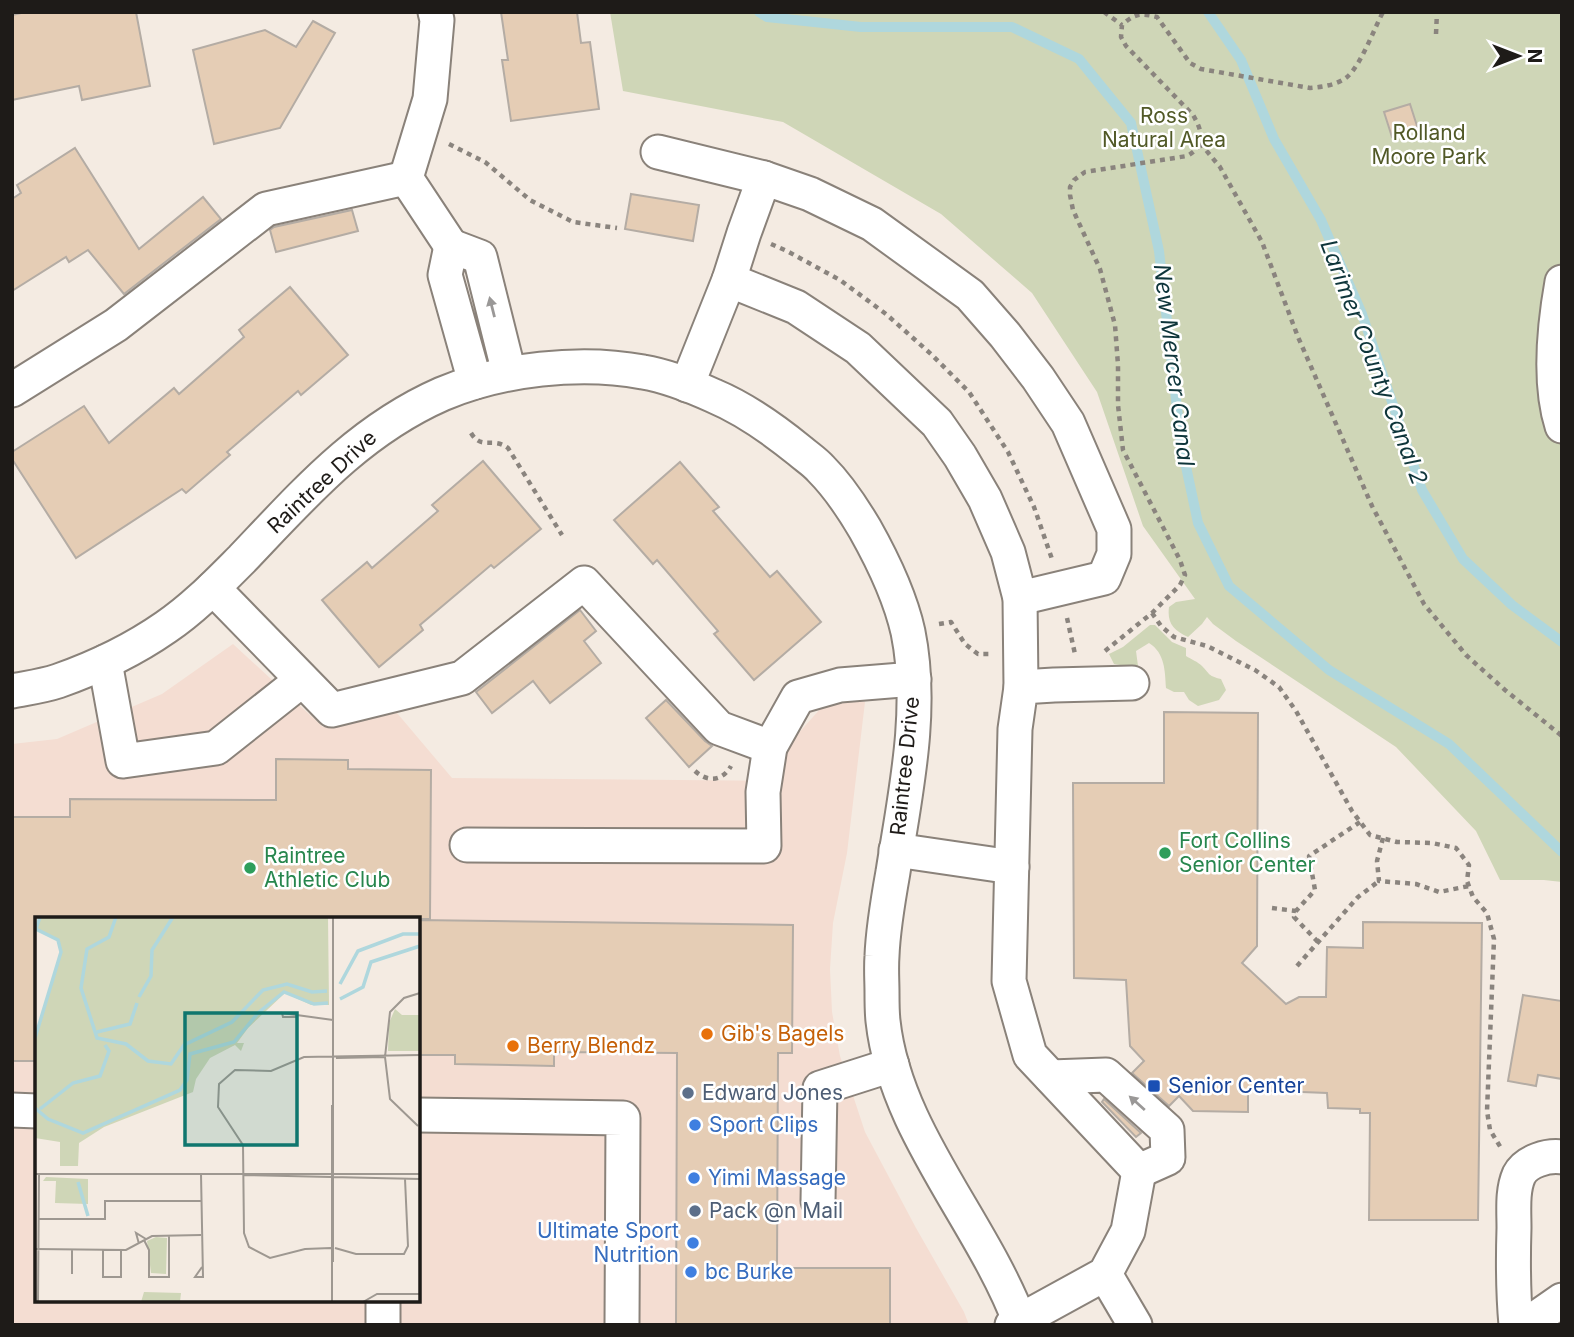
<svg xmlns="http://www.w3.org/2000/svg" width="1574" height="1337" font-family="Inter,sans-serif">
  <style>
    .commercial { fill: #f4ddd2; fill-rule: evenodd }
    .green { fill: #cfd6b7 }
    .lines { fill: none; stroke-linecap: round; stroke-linejoin: round }
    .stream { stroke: #afd7dd; stroke-width: 10 }
    .building { fill: #e5cdb5; stroke: #b4aca4; stroke-width: 2 }
    .minor-casing { stroke: #8a827a; stroke-width: 37 }
    .path { stroke: #8a847e; stroke-width: 4.5; stroke-dasharray: 5 5; stroke-linecap: butt }
    .minor { stroke: #fff; stroke-width: 33 }
    .oneway { fill: #9a9897 }
    .leisure-dot { fill: #2e9e5b; stroke: #fff; stroke-width: 2.5 }
    .food-dot { fill: #e8710a; stroke: #fff; stroke-width: 2.5 }
    .transit-dot { fill: #1a4fb4; stroke: #fff; stroke-width: 2.5 }
    .service-dot { fill: #5c6f8a; stroke: #fff; stroke-width: 2.5 }
    .shop-dot { fill: #3f7fe0; stroke: #fff; stroke-width: 2.5 }
    .labels { text-anchor: middle; stroke-width: 5; stroke-linejoin: round; paint-order: stroke }
    .park-label { font-size: 21px; fill: #515927; stroke: #fff }
    .street-label { font-size: 21px; fill: #1e1b18; stroke: #fff }
    .leisure-label { font-size: 21px; fill: #27864d; stroke: #fff; text-anchor: start }
    .food-label { font-size: 21px; fill: #c56008; stroke: #fff; text-anchor: start }
    .transit-label { font-size: 21px; fill: #164399; stroke: #fff; text-anchor: start }
    .service-label { font-size: 21px; fill: #4e5e75; stroke: #fff; text-anchor: start }
    .shop-label { font-size: 21px; fill: #366cbe; stroke: #fff; text-anchor: start }
    .water-label { font-size: 23px; font-style: italic; fill: #0e353a; stroke: #fff }
    .inset-river { fill: none; stroke: #afd7dd; stroke-width: 3.5 }
    .inset-road { fill: none; stroke: #9e9891; stroke-width: 2 }
    .view { fill: #0f766e; fill-opacity: 0.15; stroke: #0f766e; stroke-width: 3.5 }
    .inset-edge { fill: none; stroke: #1e1b18; stroke-width: 3.5 }
  </style>
  <rect width="100%" height="100%" fill="#f4ebe2"/>
  <path class="commercial" d="M 233,644 L 323,727 L 397,713 L 452,778 L 782,781 L 788,745 L 821,708 L 850,699 L 865,702 L 847,853 L 833,923 L 830,969 L 832,1012 L 840,1056 L 865,1132 L 916,1228 L 964,1312 L 969,1325 L 12,1325 L 12,744 L 57,739 L 162,694 ZM 37,919 L 418,919 L 418,1300 L 37,1300 Z"/>
  <g class="green">
    <path d="M 610,12 L 1562,12 L 1562,882 L 1544,880 L 1500,880 L 1476,831 L 1396,747 L 1236,641 L 1213,624 L 1207,617 L 1202,624 L 1188,637 C 1173,630 1167,623 1169,607 L 1176,602 L 1195,599 L 1143,526 L 1097,392 L 1032,293 L 941,214 L 783,122 L 623,91 Z"/>
    <path d="M 1150,625 L 1155,625 L 1172,642 L 1186,648 L 1186,656 C 1191,659 1198,662 1202,666 C 1210,674 1208,676 1221,679 L 1226,690 L 1219,700 L 1198,706 L 1189,700 L 1184,692 L 1174,692 L 1166,688 C 1165,671 1165,653 1149,643 L 1136,651 L 1138,666 L 1127,666 L 1114,664 L 1109,654 L 1123,647 Z"/>
  </g>
  <g class="lines">
    <g class="stream">
      <path d="M 759,12 L 767,17 L 861,27 L 1012,27 L 1079,59 L 1131,123 L 1159,251 L 1181,443 L 1198,523 L 1229,586 L 1329,670 L 1449,744 L 1562,852"/>
      <path d="M 1208,12 L 1241,60 L 1274,139 L 1321,220 L 1362,314 L 1422,490 L 1463,559 L 1512,605 L 1562,642"/>
    </g>
  </g>
  <g class="building">
    <path d="M 26,12 L 136,12 L 150,86 L 82,100 L 79,86 L 12,100 L 12,15 Z"/>
    <path d="M 501,12 L 577,12 L 581,43 L 590,42 L 599,109 L 511,121 L 502,60 L 508,60 Z"/>
    <path d="M 313,21 L 335,33 L 280,128 L 214,144 L 193,50 L 265,30 L 296,47 Z"/>
    <path d="M 1410,104 L 1418,129 L 1392,137 L 1384,112 Z"/>
    <path d="M 75,148 L 139,249 L 203,197 L 221,219 L 124,294 L 88,250 L 69,262 L 66,257 L 12,291 L 12,199 L 21,193 L 17,185 Z"/>
    <path d="M 631,194 L 699,205 L 693,241 L 625,229 Z"/>
    <path d="M 352,210 L 358,231 L 276,252 L 270,230 L 274,227 Z"/>
    <path d="M 290,287 L 348,355 L 301,395 L 298,391 L 227,452 L 230,455 L 186,493 L 182,489 L 76,558 L 12,459 L 12,452 L 84,406 L 109,443 L 174,388 L 179,394 L 244,337 L 239,330 Z"/>
    <path d="M 483,461 L 541,529 L 494,568 L 491,565 L 420,625 L 423,630 L 379,667 L 322,600 L 367,562 L 372,568 L 438,511 L 432,505 Z"/>
    <path d="M 680,462 L 719,507 L 713,511 L 770,577 L 777,571 L 821,622 L 754,680 L 714,634 L 718,631 L 657,560 L 653,564 L 614,520 Z"/>
    <path d="M 580,610 L 596,631 L 584,641 L 601,663 L 550,703 L 533,681 L 492,713 L 476,692 Z"/>
    <path d="M 666,700 L 705,741 L 712,746 L 689,767 L 646,718 Z"/>
    <path d="M 1164,712 L 1258,713 L 1257,946 L 1242,963 L 1286,1004 L 1299,997 L 1326,997 L 1327,947 L 1363,948 L 1363,922 L 1482,923 L 1478,1220 L 1369,1220 L 1370,1113 L 1360,1113 L 1360,1109 L 1328,1108 L 1327,1093 L 1248,1090 L 1248,1112 L 1193,1111 L 1179,1096 L 1169,1106 L 1132,1073 L 1144,1061 L 1130,1046 L 1126,980 L 1074,978 L 1073,783 L 1164,783 Z"/>
    <path d="M 276,759 L 348,760 L 348,769 L 431,770 L 430,919 L 37,919 L 37,1061 L 12,1061 L 12,817 L 70,817 L 70,799 L 276,800 Z"/>
    <path d="M 418,920 L 793,925 L 792,1053 L 778,1053 L 777,1268 L 890,1268 L 890,1325 L 676,1325 L 677,1053 L 554,1052 L 554,1066 L 455,1064 L 455,1055 L 418,1055 Z"/>
    <path d="M 1523,995 L 1562,1001 L 1562,1079 L 1538,1075 L 1536,1086 L 1508,1081 Z"/>
    <path d="M 1104,1099 L 1141,1133 L 1136,1137 L 1102,1102 Z"/>
  </g>
  <g class="lines">
    <defs>
      <g id="minor">
        <path d="M 435,12 L 437,20 L 430,99 L 406,178 L 451,246"/>
        <path d="M 658,152 L 764,178"/>
        <path d="M 729,280 L 744,233 L 764,178 L 810,194 L 872,224 L 970,295 L 1005,335 L 1038,378 L 1068,423 L 1114,529 L 1114,554 L 1104,578 L 1020,598"/>
        <path d="M 1562,282 C 1554,327 1548,382 1562,426"/>
        <path d="M 475,382 L 445,275 L 451,246 L 480,257 L 509,373"/>
        <path d="M 687,385 L 729,280 L 796,307 L 858,348 L 937,423 L 960,456 L 985,499 L 1008,552 L 1020,598 L 1021,687"/>
        <path d="M 12,390 L 116,325 L 266,209 L 406,178"/>
        <path d="M 213,588 L 332,710 L 462,678 L 584,583 L 719,728 L 770,747"/>
        <path d="M 105,662 L 123,761 L 216,748 L 302,680"/>
        <path d="M 1132,683 L 1054,685 L 1021,687 L 1015,729 L 1009,981 L 1030,1055 L 1139,1171"/>
        <path d="M 12,691 C 27,688 43,686 58,681 C 95,668 133,650 166,627 C 194,608 218,583 242,559 C 304,494 358,431 442,394 C 501,369 580,360 643,372 C 667,376 692,386 714,396 C 745,409 773,429 800,451 C 807,457 815,462 821,469 C 839,487 852,507 865,529 C 883,561 900,596 908,632 C 924,710 905,795 893,872 C 888,900 883,928 882,956 C 881,968 882,981 882,993 C 882,1002 882,1012 883,1021 C 895,1132 983,1222 1021,1325"/>
        <path d="M 467,845 L 764,846 L 763,792 L 770,747 L 798,697 L 840,685 L 914,679"/>
        <path d="M 896,850 L 1012,867"/>
        <path d="M 1051,1077 L 1106,1075 L 1167,1130 L 1168,1158 L 1139,1171"/>
        <path d="M 12,1110 L 37,1111"/>
        <path d="M 418,1115 L 623,1118 L 622,1325"/>
        <path d="M 818,1201 L 820,1088 L 892,1065"/>
        <path d="M 1105,1274 L 1135,1325"/>
        <path d="M 383,1300 L 383,1325"/>
        <path d="M 1012,1325 L 1105,1274 L 1128,1231 L 1139,1171"/>
        <path d="M 1516,1325 C 1513,1292 1513,1260 1514,1228 C 1514,1210 1512,1191 1519,1175 C 1526,1161 1548,1155 1562,1157"/>
        <path d="M 1532,1325 L 1539,1316 L 1562,1300"/>
      </g>
    </defs>
    <use href="#minor" class="minor-casing"/>
    <g class="path">
      <path d="M 1104,12 L 1122,25"/>
      <path d="M 1436,34 L 1437,12"/>
      <path d="M 1200,143 L 1220,167 L 1262,242 L 1298,337 L 1372,506 L 1424,604 L 1466,655 L 1505,690 L 1562,736"/>
      <path d="M 449,144 L 485,162 L 530,200 L 573,222 L 617,228"/>
      <path d="M 771,244 L 787,251 L 840,280 L 886,314 L 931,354 L 969,392 L 1008,452 L 1034,507 L 1052,559"/>
      <path d="M 471,433 C 482,451 492,436 508,448 L 562,535"/>
      <path d="M 1152,613 L 1161,626 L 1174,637 L 1207,646 L 1255,670 L 1279,687 L 1296,711 L 1352,811 L 1370,835 L 1397,842 L 1432,843 L 1456,848 L 1469,865 L 1467,881 L 1473,897 L 1487,913 L 1494,939 L 1487,1111 L 1490,1130 L 1501,1148"/>
      <path d="M 1067,618 L 1075,654"/>
      <path d="M 939,624 L 951,622 L 965,644 L 978,654 L 992,654"/>
      <path d="M 1105,651 L 1152,613 L 1180,585 L 1185,575 L 1180,560 L 1123,450 L 1118,405 L 1118,365 L 1115,325 L 1100,269 L 1073,210 L 1070,195 L 1070,187 L 1074,180 L 1085,172 L 1187,156 C 1206,146 1203,132 1193,115 L 1126,46 L 1121,37 L 1122,25 C 1135,13 1141,13 1157,17 L 1190,63 L 1201,69 L 1310,88 C 1322,87 1337,85 1347,77 C 1361,65 1374,29 1383,12"/>
      <path d="M 695,771 C 707,782 722,782 731,766"/>
      <path d="M 1383,838 L 1377,861 L 1379,881 L 1416,884 L 1439,892 L 1469,886"/>
      <path d="M 1272,908 L 1296,911"/>
      <path d="M 1318,942 L 1294,917 L 1296,911 L 1315,890 L 1309,856 L 1360,822"/>
      <path d="M 1297,966 L 1358,897 L 1379,881"/>
    </g>
    <use href="#minor" class="minor"/>
  </g>
  <defs><path id="oneway-solid" d="M-6-.8H1V-3.2L6.5 0L1 3.2V.8H-6Z" transform="scale(1.75)"/></defs>
  <g class="oneway">
    <use href="#oneway-solid" transform="translate(492 307) rotate(-104)"/>
    <use href="#oneway-solid" transform="translate(1137 1103) rotate(-138)"/>
  </g>
  <g class="leisure-dot">
    <circle cx="1165" cy="853" r="7"/>
    <circle cx="250" cy="868" r="7"/>
  </g>
  <g class="food-dot">
    <circle cx="707" cy="1034" r="7"/>
    <circle cx="513" cy="1046" r="7"/>
  </g>
  <rect class="transit-dot" x="1147" y="1079" width="14" height="14" rx="3.5"/>
  <g class="service-dot">
    <circle cx="688" cy="1093" r="7"/>
    <circle cx="695" cy="1211" r="7"/>
  </g>
  <g class="shop-dot">
    <circle cx="695" cy="1125" r="7"/>
    <circle cx="694" cy="1178" r="7"/>
    <circle cx="693" cy="1243" r="7"/>
    <circle cx="691" cy="1272" r="7"/>
  </g>
  <g class="labels">
    <g class="park-label">
      <text x="1164" y="123">Ross<tspan x="1164" dy="24">Natural Area</tspan></text>
      <text x="1429" y="140">Rolland<tspan x="1429" dy="24">Moore Park</tspan></text>
    </g>
    <g class="street-label">
      <text transform="translate(322 482) rotate(-43)" y="7">Raintree Drive</text>
      <text transform="translate(905 766) rotate(-84)" y="7">Raintree Drive</text>
    </g>
    <g class="leisure-label">
      <text x="1179" y="848">Fort Collins<tspan x="1179" dy="24">Senior Center</tspan></text>
      <text x="264" y="863">Raintree<tspan x="264" dy="24">Athletic Club</tspan></text>
    </g>
    <g class="food-label">
      <text x="721" y="1041">Gib's Bagels</text>
      <text x="527" y="1053">Berry Blendz</text>
    </g>
    <g class="transit-label">
      <text x="1168" y="1093">Senior Center</text>
    </g>
    <g class="service-label">
      <text x="702" y="1100">Edward Jones</text>
      <text x="709" y="1218">Pack @n Mail</text>
    </g>
    <g class="shop-label">
      <text x="709" y="1132">Sport Clips</text>
      <text x="708" y="1185">Yimi Massage</text>
      <text x="679" y="1238" text-anchor="end">Ultimate Sport<tspan x="679" dy="24">Nutrition</tspan></text>
      <text x="705" y="1279">bc Burke</text>
    </g>
    <g class="water-label">
      <text transform="translate(1374 362) rotate(69)" y="8">Larimer County Canal 2</text>
      <text transform="translate(1174 365) rotate(83)" y="8">New Mercer Canal</text>
    </g>
  </g>
  <g transform="translate(35 917)">
    <rect width="385" height="385" fill="#f4ebe2"/>
    <path d="M 5,0 L 293,0 L 294,88 L 276,88 L 250,76 L 213,111 L 202,126 L 209,126 L 206,134 L 200,128 L 175,141 L 161,162 L 158,175 L 69,210 L 44,226 L 43,249 L 25,249 L 25,225 L 0,221 L 0,121 L 26,34 L 23,23 L 1,12 ZM 360,92 L 367,98 L 385,98 L 385,134 L 353,134 L 354,106 ZM 11,260 L 53,262 L 53,287 L 20,286 L 21,264 L 8,264 ZM 121,320 L 132,321 L 131,357 L 116,356 L 112,324 ZM 109,375 L 146,376 L 145,385 L 106,385 Z" fill="#cfd6b7"/>
    <path class="inset-river" d="M 81,0 L 74,20 L 52,32 L 46,71 L 62,121 L 91,127 L 113,144 L 136,147 L 149,128 L 197,105 L 228,73 L 252,67 L 277,75 L 292,74M 305,67 L 323,34 L 368,17 L 385,17M 104,80 L 116,59 L 117,33 L 138,0M 305,82 L 328,70 L 336,45 L 385,29M 62,115 L 95,107 L 102,86M 0,121 L 26,35 L 23,23 L 1,12 L 5,0M 0,191 L 13,202 L 48,216 L 145,173 L 152,163 L 155,137 L 199,125 L 223,96 L 249,75 L 279,87 L 293,86M 5,192 L 38,166 L 65,159 L 74,134 L 70,128M 43,265 L 53,299"/>
    <path class="inset-road" d="M 263,100 L 248,100 L 247,96 L 298,103M 301,141 L 350,140M 297,188 L 297,385M 383,209 L 355,182 L 350,140 L 355,95 L 369,81 L 385,76M 0,257 L 385,257M 166,257 L 168,360 L 160,360 L 167,350M 208,258 L 385,262M 4,302 L 70,302 L 70,284 L 166,284M 109,323 L 114,333 L 114,360 L 134,360 L 134,318M 104,327 L 101,316 L 111,322M 296,331 L 270,332 L 235,341 L 214,330 L 209,316 L 208,228 L 183,190 L 184,167 L 200,153 L 236,154 L 269,140 L 385,138M 300,331 L 321,337 L 369,337 L 373,329 L 370,262M 0,332 L 91,333 L 117,319 L 166,318M 68,333 L 68,360 L 86,360 L 86,333M 298,345 L 298,0M 37,357 L 37,333M 3,385 L 4,257M 328,385 L 342,377 L 385,377"/>
    <path class="view" d="M 150,96 L 262,96 L 262,228 L 150,228 Z"/>
    <rect width="385" height="385" class="inset-edge"/>
  </g>
  <rect width="1574" height="1337" fill="none" stroke="#1e1b18" stroke-width="28"/>
  <g transform="translate(1518 56) rotate(90)" stroke="#ffffff" stroke-width="5" paint-order="stroke">
  <path d="M0-5L12 26L0 18L-12 26Z" fill="#1e1b18"/>
  <text y="-10" font-size="19" font-weight="bold" text-anchor="middle" fill="#1e1b18">N</text>
  </g>
</svg>
